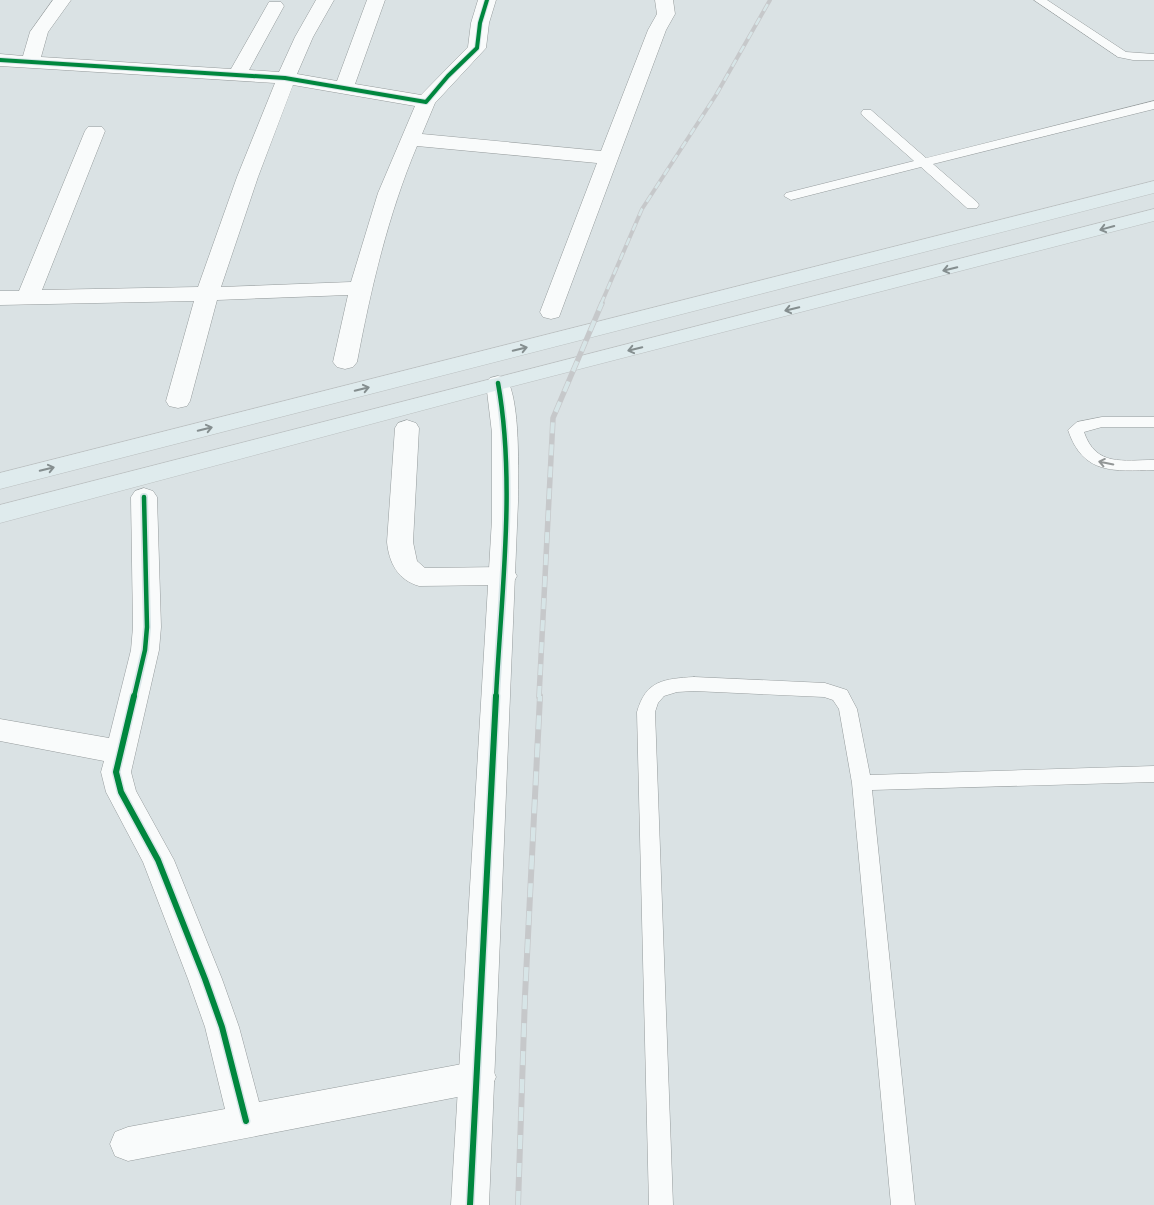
<svg xmlns="http://www.w3.org/2000/svg" width="1154" height="1205" font-family="Literata,serif">
  <style>
    .lines { fill: none; stroke-linecap: round; stroke-linejoin: round }
    .service-casing { stroke: #959b9c; stroke-width: 1 }
    .minor-casing { stroke: #959b9c; stroke-width: 1 }
    .tertiary-casing { stroke: #959b9c; stroke-width: 1 }
    .primary-casing { stroke: #bbc0c1; stroke-width: 1 }
    .service { fill: #f9fbfb; fill-rule: evenodd }
    .minor { fill: #f9fbfb; fill-rule: evenodd }
    .tertiary { fill: #f9fbfb; fill-rule: evenodd }
    .primary { fill: #dfebed; fill-rule: evenodd }
    .rail-far2-casing { stroke: #c6c8ca; stroke-width: 4 }
    .rail-far1-casing { stroke: #c6c8ca; stroke-width: 5.5 }
    .rail-casing { stroke: #c6c8ca; stroke-width: 6 }
    .rail-far2 { stroke: #d7e5e7; stroke-width: 2.5; stroke-dasharray: 8; stroke-linecap: butt }
    .rail-far1 { stroke: #d7e5e7; stroke-width: 4; stroke-dasharray: 11; stroke-linecap: butt }
    .rail { stroke: #d7e5e7; stroke-width: 4.5; stroke-dasharray: 14; stroke-linecap: butt }
    .cycleway-far2-casing { stroke: #d7e5e7; stroke-width: 6 }
    .cycleway-far1-casing { stroke: #d7e5e7; stroke-width: 8 }
    .cycleway-casing { stroke: #d7e5e7; stroke-width: 9 }
    .cycleway-far2 { stroke: #00873e; stroke-width: 4 }
    .cycleway-far1 { stroke: #00873e; stroke-width: 4.5 }
    .cycleway { stroke: #00873e; stroke-width: 6 }
    .oneway { stroke: #858e8f }
    .oneway2 { stroke: #929696 }
  </style>
  <rect width="100%" height="100%" fill="#dae2e4"/>
  <g class="lines">
    <defs>
      <g id="service">
        <path d="M 1034,0 L 1047,0 L 1126,52 L 1154,54 L 1154,60 L 1133,60 L 1118,57 Z"/>
        <path d="M 1154,101 L 1154,109 L 933,164 L 977,202 L 979,205 L 977,208 L 967,208 L 921,167 L 791,200 L 784,196 L 786,193 L 914,161 L 863,116 L 861,113 L 863,110 L 871,110 L 926,158 Z"/>
        <path d="M 1102,417 L 1154,417 L 1154,427 L 1102,427 L 1084,432 C 1096,467 1123,460 1154,460 L 1154,470 C 1114,471 1083,475 1068,430 L 1077,422 Z"/>
        <path d="M 694,677 L 825,683 L 847,690 L 857,709 L 870,775 L 1154,766 L 1154,782 L 872,790 L 915,1205 L 891,1205 L 852,783 L 839,709 L 833,700 L 824,697 L 694,691 L 677,692 L 664,696 L 658,703 L 655,712 L 673,1205 L 649,1205 L 637,712 C 646,680 664,679 694,677 Z"/>
      </g>
      <g id="minor">
        <path d="M 53,0 L 71,0 L 48,32 L 41,57 L 231,69 L 269,2 L 281,2 L 284,6 L 249,70 L 279,72 L 295,37 L 316,0 L 334,0 L 313,37 L 297,74 L 337,81 L 367,0 L 385,0 L 355,84 L 421,95 L 468,47 L 471,23 L 478,0 L 496,0 L 489,23 L 486,48 L 435,103 L 422,134 L 601,151 L 648,30 L 657,14 L 655,0 L 673,0 L 675,14 L 666,30 L 559,317 L 551,319 L 543,317 L 540,312 L 597,163 L 417,146 C 388,215 371,288 357,362 L 353,367 L 345,369 L 337,367 L 333,362 L 348,295 L 217,300 L 190,401 L 187,406 L 178,408 L 169,406 L 166,401 L 194,301 L 0,305 L 0,291 L 19,291 L 85,131 L 88,127 L 102,127 L 105,131 L 42,290 L 198,287 L 237,177 L 275,83 L 0,66 L 0,54 L 23,56 L 30,32 ZM 293,85 L 415,106 L 378,193 L 351,282 L 221,287 L 258,177 Z"/>
        <path d="M 407,420 L 416,423 L 419,428 L 413,542 L 417,561 L 425,568 L 503,567 L 513,569 L 517,576 L 513,583 L 503,585 L 419,586 C 398,580 389,563 387,542 L 395,428 L 398,423 Z"/>
        <path d="M 144,488 L 153,491 L 157,497 L 161,627 L 159,650 L 131,772 L 136,791 L 174,860 L 222,979 L 239,1027 L 259,1102 L 478,1061 L 491,1066 L 496,1077 L 491,1088 L 478,1093 L 128,1161 L 115,1156 L 110,1144 L 115,1132 L 128,1127 L 225,1109 L 205,1027 L 188,979 L 143,862 L 106,792 L 101,772 L 104,761 L 0,741 L 0,719 L 109,738 L 131,650 L 133,627 L 131,497 L 135,491 Z"/>
      </g>
      <path id="tertiary" d="M 498,376 L 506,378 C 521,400 518,474 518,502 L 489,1205 L 451,1205 L 492,519 L 492,433 L 486,383 L 490,378 Z"/>
      <g id="primary">
        <path d="M 1154,181 L 1154,193 L 0,489 L 0,473 Z"/>
        <path d="M 1154,209 L 1154,221 L 506,388 L 0,523 L 0,505 Z"/>
      </g>
    </defs>
    <use href="#service" class="service-casing"/>
    <use href="#minor" class="minor-casing"/>
    <use href="#tertiary" class="tertiary-casing"/>
    <use href="#primary" class="primary-casing"/>
    <use href="#service" class="service"/>
    <use href="#minor" class="minor"/>
    <use href="#tertiary" class="tertiary"/>
    <use href="#primary" class="primary"/>
    <defs>
      <path id="rail-far2" d="M 601,304 L 642,209 L 716,95 L 770,0"/>
      <path id="rail-far1" d="M 539,697 L 553,418 L 602,303"/>
      <path id="rail" d="M 518,1205 L 525,996 L 540,696"/>
    </defs>
    <use href="#rail-far2" class="rail-far2-casing"/>
    <use href="#rail-far1" class="rail-far1-casing"/>
    <use href="#rail" class="rail-casing"/>
    <use href="#rail-far2" class="rail-far2"/>
    <use href="#rail-far1" class="rail-far1"/>
    <use href="#rail" class="rail"/>
    <defs>
      <path id="cycleway-far2" d="M 0,60 L 285,78 L 426,102 L 448,76 L 477,48 L 480,23 L 487,0"/>
      <g id="cycleway-far1">
        <path d="M 134,697 L 145,650 L 147,627 L 144,497"/>
        <path d="M 496,697 C 501,596 516,483 498,383"/>
      </g>
      <g id="cycleway">
        <path d="M 134,696 L 116,772 L 121,792 L 158,860 L 205,979 L 222,1027 L 246,1121"/>
        <path d="M 470,1205 L 496,696"/>
      </g>
    </defs>
    <use href="#cycleway-far2" class="cycleway-far2-casing"/>
    <use href="#cycleway-far1" class="cycleway-far1-casing"/>
    <use href="#cycleway" class="cycleway-casing"/>
    <use href="#cycleway-far2" class="cycleway-far2"/>
    <use href="#cycleway-far1" class="cycleway-far1"/>
    <use href="#cycleway" class="cycleway"/>
  </g>
  <defs><path id="oneway-shaft" d="M-6 0H5M1.5-3L5.5 0L1.5 3" fill="none" stroke-width="1.6" stroke-linecap="round" stroke-linejoin="round" transform="scale(1.25)"/></defs>
  <g class="oneway">
    <use href="#oneway-shaft" transform="translate(1107 228) rotate(165)"/>
    <use href="#oneway-shaft" transform="translate(950 269) rotate(166)"/>
    <use href="#oneway-shaft" transform="translate(792 309) rotate(166)"/>
    <use href="#oneway-shaft" transform="translate(520 349) rotate(-14)"/>
    <use href="#oneway-shaft" transform="translate(635 349) rotate(166)"/>
    <use href="#oneway-shaft" transform="translate(362 389) rotate(-14)"/>
    <use href="#oneway-shaft" transform="translate(205 429) rotate(-14)"/>
    <use href="#oneway-shaft" transform="translate(47 469) rotate(-14)"/>
  </g>
  <use class="oneway2" href="#oneway-shaft" transform="translate(1106 463) rotate(-169)"/>
</svg>
